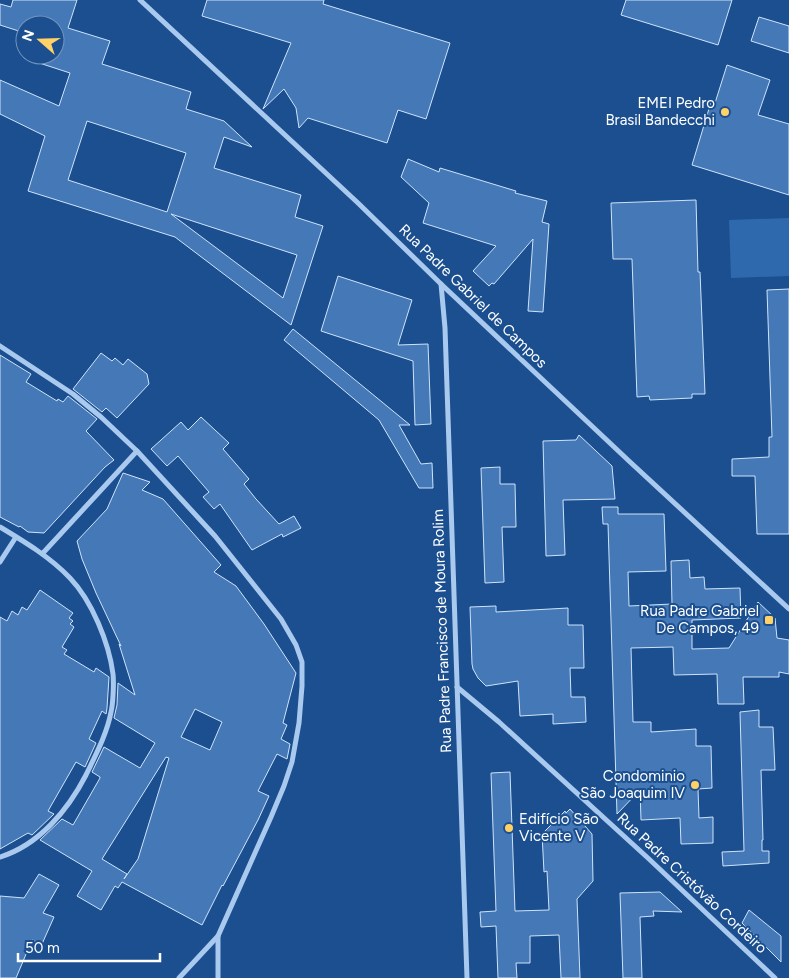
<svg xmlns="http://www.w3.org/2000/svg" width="789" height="978" font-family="Figtree,sans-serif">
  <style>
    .green { fill: #2e69ad }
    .building { fill: #4478b7; stroke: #cfe3fa; fill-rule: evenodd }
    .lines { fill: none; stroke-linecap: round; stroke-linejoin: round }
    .street { stroke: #a9c9ee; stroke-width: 5 }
    .poi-dot { fill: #ffd166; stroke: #1b4f8f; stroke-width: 2 }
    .labels { text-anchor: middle; stroke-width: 4; stroke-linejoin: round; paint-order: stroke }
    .poi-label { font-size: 15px; fill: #fff; stroke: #1b4f8f; text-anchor: end }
    .street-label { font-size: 15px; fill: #fff; stroke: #1b4f8f }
  </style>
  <rect width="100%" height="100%" fill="#1b4f8f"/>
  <path class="green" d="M 789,218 L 789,276 L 731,278 L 729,220 Z"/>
  <g class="building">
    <path d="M 13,0 L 77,0 L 68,28 L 110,41 L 102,64 L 191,92 L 186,109 L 224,121 L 252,147 L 224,137 L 214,168 L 301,195 L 295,217 L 323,226 L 291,325 L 175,237 L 28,191 L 45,136 L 0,114 L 0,80 L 59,106 L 70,73 L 24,58 L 25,55 L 55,55 L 55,25 L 25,25 L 25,33 L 0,25 L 0,4 L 11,7 ZM 87,121 L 186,153 L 167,212 L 68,180 ZM 171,214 L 297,255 L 283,298 Z"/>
    <path d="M 207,0 L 324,0 L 323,4 L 450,43 L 426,119 L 398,110 L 387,143 L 308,118 L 299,128 L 296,108 L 284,89 L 263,109 L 291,43 L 202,16 Z"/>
    <path d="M 626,0 L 732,0 L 718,45 L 621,15 Z"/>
    <path d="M 759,17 L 789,26 L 789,53 L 751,41 Z"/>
    <path d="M 727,65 L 770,80 L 758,115 L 789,124 L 789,195 L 692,165 L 711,102 L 715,103 Z"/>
    <path d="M 408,159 L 439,172 L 440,168 L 516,191 L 515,193 L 547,201 L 542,222 L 549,224 L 543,312 L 528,311 L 533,239 L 494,284 L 492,283 L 489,286 L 473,271 L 496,246 L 423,223 L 429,203 L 401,177 Z"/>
    <path d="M 696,200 L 698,272 L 700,272 L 705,394 L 692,394 L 692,398 L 650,400 L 649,396 L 637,397 L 632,259 L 613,259 L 611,203 Z"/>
    <path d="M 338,276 L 412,300 L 398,345 L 428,344 L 431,424 L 415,425 L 413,361 L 321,331 Z"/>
    <path d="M 789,289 L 789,534 L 757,534 L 755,476 L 732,476 L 732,459 L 769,457 L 769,437 L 772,437 L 767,290 Z"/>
    <path d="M 293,329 L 410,425 L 399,425 L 421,464 L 432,463 L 433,488 L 419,488 L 379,420 L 284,340 Z"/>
    <path d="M 101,353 L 112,361 L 115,358 L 123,365 L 128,359 L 147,374 L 149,384 L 117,418 L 106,408 L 102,412 L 73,389 Z"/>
    <path d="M 0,355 L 31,374 L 26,382 L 57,401 L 58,399 L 63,402 L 68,396 L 97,419 L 86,431 L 114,460 L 105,467 L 44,533 L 28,532 L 20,526 L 19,527 L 0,517 Z"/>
    <path d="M 201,417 L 229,443 L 223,449 L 249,479 L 244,484 L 256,499 L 279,524 L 294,516 L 301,528 L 283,537 L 282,534 L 252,550 L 220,504 L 214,509 L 203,497 L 209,492 L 178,456 L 167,466 L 151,449 L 181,422 L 188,430 Z"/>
    <path d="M 579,435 L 612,466 L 615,499 L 563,500 L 565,555 L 546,556 L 543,441 L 576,440 Z"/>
    <path d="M 500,467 L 500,484 L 515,484 L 516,527 L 502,527 L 504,582 L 485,583 L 481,468 Z"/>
    <path d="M 123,473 L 150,482 L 142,490 L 163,499 L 221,565 L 214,572 L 236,586 L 264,624 L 296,673 L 283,723 L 287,725 L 281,739 L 290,744 L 287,759 L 277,754 L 258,791 L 269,796 L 258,820 L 223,886 L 222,885 L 202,925 L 122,882 L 118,888 L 115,886 L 101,910 L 77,896 L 92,871 L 40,840 L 62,819 L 73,825 L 100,778 L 100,777 L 92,772 L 104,747 L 140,768 L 155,743 L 114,718 L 117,705 L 118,683 L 135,695 L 119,644 L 121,646 L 96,593 L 82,559 L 77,541 L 107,509 ZM 195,709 L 222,722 L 210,750 L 181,737 ZM 166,757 L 169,758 L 138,859 L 124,879 L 127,874 L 102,859 Z"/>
    <path d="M 602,507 L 618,507 L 618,514 L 664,514 L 666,571 L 628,572 L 629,606 L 672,604 L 671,561 L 689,560 L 690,578 L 704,577 L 705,589 L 740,588 L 741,618 L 692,620 L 692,649 L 729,648 L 758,602 L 775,618 L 777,638 L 789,640 L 789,674 L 779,672 L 779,677 L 743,677 L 744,704 L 718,704 L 717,674 L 674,675 L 673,647 L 631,648 L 633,722 L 651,722 L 651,732 L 696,729 L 696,746 L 711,746 L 712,788 L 698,789 L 699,818 L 713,817 L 713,843 L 681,844 L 680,818 L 641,820 L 640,790 L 617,814 L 608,524 L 603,524 Z"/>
    <path d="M 40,590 L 73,613 L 69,618 L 73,621 L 70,624 L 74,627 L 62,647 L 67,650 L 64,654 L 94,672 L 96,668 L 109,677 L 107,708 L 106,714 L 102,711 L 89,739 L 96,743 L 85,767 L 76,762 L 48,811 L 54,814 L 32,835 L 28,833 L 0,849 L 0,617 L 7,621 L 12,611 L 18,615 L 22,607 L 27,610 Z"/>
    <path d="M 496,606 L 496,612 L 568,608 L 568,625 L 583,625 L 584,668 L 570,668 L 571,697 L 585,697 L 586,722 L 553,724 L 553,714 L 520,716 L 518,681 L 486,686 L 478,678 L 473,669 L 472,664 L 470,607 Z"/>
    <path d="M 759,710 L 759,727 L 773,727 L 775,770 L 761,770 L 763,840 L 762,840 L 762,851 L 769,851 L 769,863 L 723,866 L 722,852 L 744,851 L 740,712 Z"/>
    <path d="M 510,772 L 515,911 L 549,910 L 547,871 L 544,872 L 542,834 L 565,811 L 566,813 L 570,809 L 592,834 L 593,881 L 577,899 L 580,978 L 561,978 L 559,935 L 530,936 L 530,963 L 516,963 L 517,978 L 498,978 L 496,926 L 481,927 L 480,912 L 496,911 L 491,773 Z"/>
    <path d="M 39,874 L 59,885 L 43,913 L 54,917 L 42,944 L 32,940 L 16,978 L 0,978 L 0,896 L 24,898 Z"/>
    <path d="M 660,892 L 682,912 L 653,911 L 654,916 L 640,917 L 642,978 L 623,978 L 620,893 Z"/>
    <path d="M 749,910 L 781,936 L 781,962 L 742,923 Z"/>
  </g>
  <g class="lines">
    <g class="street">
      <path d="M 140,0 L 358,203 L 441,284 L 629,461 L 789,609"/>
      <path d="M 441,284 L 445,328 L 467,978"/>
      <path d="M 0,346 L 73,394 L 101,417 L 137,451 L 215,536 L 281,619 L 296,645 L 302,662 L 302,686 L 299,723 L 292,762 L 284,786 L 271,817 L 218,936 L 218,978"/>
      <path d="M 0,527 C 25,542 50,557 70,578 C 92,601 109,643 113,674 C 114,683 113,704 111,712 C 107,734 95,756 86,775 C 68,810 39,845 0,857"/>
      <path d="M 43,553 L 137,451"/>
      <path d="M 0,562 L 16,537"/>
      <path d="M 457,687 L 499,722 L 649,859 L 775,978"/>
      <path d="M 179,978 L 218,936"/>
    </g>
  </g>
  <g class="poi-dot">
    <circle cx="725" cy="112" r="5"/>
    <rect x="764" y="615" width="10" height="10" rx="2.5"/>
    <circle cx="695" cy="785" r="5"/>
    <circle cx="509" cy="828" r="5"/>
  </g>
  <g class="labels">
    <g class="poi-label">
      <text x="715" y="108">EMEI Pedro<tspan x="715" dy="17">Brasil Bandecchi</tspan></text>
      <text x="759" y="616">Rua Padre Gabriel<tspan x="759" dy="17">De Campos, 49</tspan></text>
      <text x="685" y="781">Condominio<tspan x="685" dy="17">São Joaquim IV</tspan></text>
      <text x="519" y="824" text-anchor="start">Edifício São<tspan x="519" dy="17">Vicente V</tspan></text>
    </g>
    <g class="street-label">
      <text transform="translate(473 296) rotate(44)" y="5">Rua Padre Gabriel de Campos</text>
      <text transform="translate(442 631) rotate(-92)" y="5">Rua Padre Francisco de Moura Rolim</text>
      <text transform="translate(692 883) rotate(43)" y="5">Rua Padre Cristóvão Cordeiro</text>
    </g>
  </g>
  <g transform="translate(40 40) rotate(290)"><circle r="24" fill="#1b4f8f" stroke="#7695bc"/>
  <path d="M0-4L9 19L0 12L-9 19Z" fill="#ffd166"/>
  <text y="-8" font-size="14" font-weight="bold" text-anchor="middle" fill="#ffffff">N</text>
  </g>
  <path d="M18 953v8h142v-8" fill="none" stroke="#ffffff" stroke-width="2.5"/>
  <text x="25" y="953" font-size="15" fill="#ffffff" stroke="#1b4f8f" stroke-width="4" paint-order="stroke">50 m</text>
</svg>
